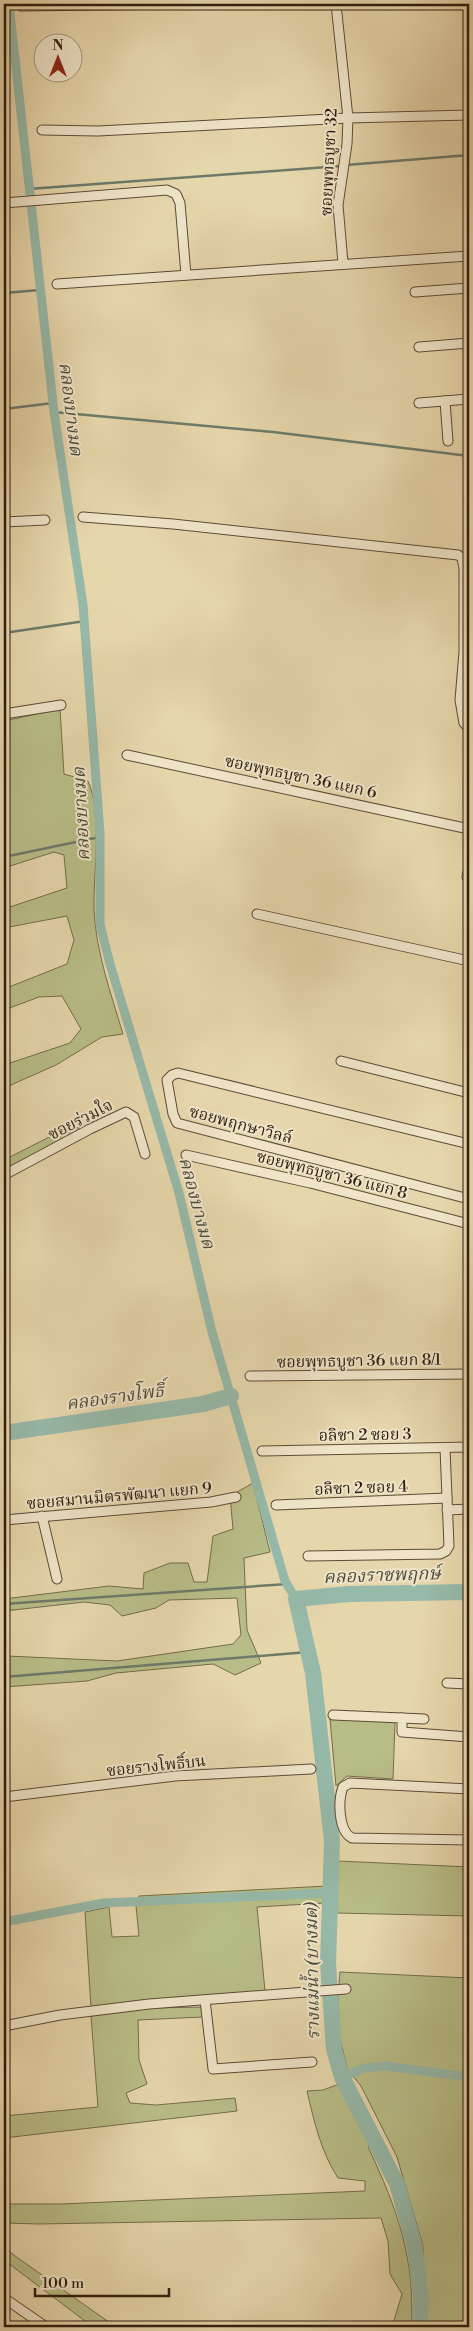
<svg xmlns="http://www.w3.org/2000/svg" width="473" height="2331" font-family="'Libre Bodoni','Noto Serif Thai',serif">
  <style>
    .green { fill: #b8bd87; stroke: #746d4b; fill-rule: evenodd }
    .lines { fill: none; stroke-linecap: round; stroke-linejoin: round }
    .stream { stroke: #6d7b6b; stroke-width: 2.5 }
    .canal { stroke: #96b9a9; stroke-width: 9 }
    .river { stroke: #96b9a9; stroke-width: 16 }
    .minor-casing { stroke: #5d4b36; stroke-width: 11 }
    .minor { stroke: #efe4c8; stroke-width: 9 }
    .labels { text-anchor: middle; stroke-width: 4; stroke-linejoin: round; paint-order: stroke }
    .street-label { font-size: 16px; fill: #2f1d0f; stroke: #efe4c8 }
    .water-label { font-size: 18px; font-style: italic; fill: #4e4c3d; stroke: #efe4c8 }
  </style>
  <rect width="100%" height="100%" fill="#e6d6ab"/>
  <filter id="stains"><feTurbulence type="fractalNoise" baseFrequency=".004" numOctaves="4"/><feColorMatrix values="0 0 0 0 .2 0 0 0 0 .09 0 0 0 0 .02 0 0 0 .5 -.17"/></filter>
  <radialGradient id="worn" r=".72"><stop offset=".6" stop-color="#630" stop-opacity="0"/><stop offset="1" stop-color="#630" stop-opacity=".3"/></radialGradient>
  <g class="green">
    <path d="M 60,709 L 64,774 L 88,781 C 103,814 93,873 94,910 C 96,952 111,994 123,1034 L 102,1037 L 56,1065 L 4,1088 L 4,1065 L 70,1043 L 81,1029 L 62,996 L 39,997 L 4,1010 L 4,989 L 67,964 L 74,940 L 67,916 L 4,928 L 4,909 L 67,888 L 64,855 L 54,852 L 4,868 L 4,721 Z"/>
    <path d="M 69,1127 L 90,1129 L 4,1170 L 4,1160 Z"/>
    <path d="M 253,1483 L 270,1552 L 244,1558 L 247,1630 L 261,1663 L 235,1675 L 213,1664 L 116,1673 L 87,1681 L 4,1687 L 4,1599 L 109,1586 L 143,1589 L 144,1573 L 170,1563 L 188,1563 L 194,1582 L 207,1582 L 213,1536 L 233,1529 L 230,1496 ZM 237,1598 L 241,1635 L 233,1644 L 117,1661 L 7,1656 L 5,1611 L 84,1602 L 110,1605 L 122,1616 L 156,1608 L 169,1600 Z"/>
    <path d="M 330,1719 L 395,1722 L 393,1779 L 347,1776 L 336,1786 Z"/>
    <path d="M 338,1861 L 469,1867 L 469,1916 L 337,1913 Z"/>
    <path d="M 327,1886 L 325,1903 L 257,1907 L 265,1991 L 91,2008 L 85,1912 L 109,1907 L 112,1937 L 139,1936 L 136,1906 L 139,1896 Z"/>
    <path d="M 340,1972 L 469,1978 L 469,2323 L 464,2319 L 455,2327 L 425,2327 L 423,2246 L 397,2157 L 361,2086 L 348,2070 L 340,2040 L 338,1997 Z"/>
    <path d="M 203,2007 L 203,2017 L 138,2020 L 139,2060 L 147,2084 L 126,2093 L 130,2103 L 156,2105 L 235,2098 L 237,2111 L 4,2138 L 4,2116 L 98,2107 L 91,2016 L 153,2008 Z"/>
    <path d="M 339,2084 L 368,2138 L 369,2149 C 397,2208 416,2261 411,2327 L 392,2327 L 402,2294 L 390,2274 L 388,2241 L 381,2218 L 39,2224 L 4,2223 L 4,2204 L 61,2204 L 365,2191 L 365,2181 L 338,2178 C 321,2152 314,2121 307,2091 L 323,2090 Z"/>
    <path d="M 4,2247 L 15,2256 L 116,2327 L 93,2327 L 4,2260 Z"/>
  </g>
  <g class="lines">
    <g class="stream">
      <path d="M 4,19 L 12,19"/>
      <path d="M 346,165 L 469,155"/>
      <path d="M 28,189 L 341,166"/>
      <path d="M 4,293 L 40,290"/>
      <path d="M 4,409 L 53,403"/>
      <path d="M 54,412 L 273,432 L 469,456"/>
      <path d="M 4,633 L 85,621"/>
      <path d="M 4,857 L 100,837"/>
      <path d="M 4,1604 L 287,1584"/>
      <path d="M 4,1677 L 308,1652"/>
    </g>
    <g class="canal">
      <path d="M 9,4 L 54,412 L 83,605 L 100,833 L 100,924 L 110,964 L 179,1193 L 212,1332 L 285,1581 L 296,1599"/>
      <path d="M 4,1922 L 104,1903 L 332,1893"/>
      <path d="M 342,2077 L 364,2068 L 385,2066 L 469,2077"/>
    </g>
    <g class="river">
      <path d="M 4,1433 L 203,1404 L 231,1396"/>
      <path d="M 419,2327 L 421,2299 L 415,2248 L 397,2184 L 342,2077 L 334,2049 L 328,1963 L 332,1841 L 313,1673 L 296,1599 L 349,1594 L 469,1592"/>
    </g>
    <defs>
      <g id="minor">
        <path d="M 336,4 L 348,118 L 347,144 L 338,205 L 343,263"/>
        <path d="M 21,6 L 178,4"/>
        <path d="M 42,130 L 98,131 L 348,118 L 469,115"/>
        <path d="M 4,203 L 167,190 L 176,194 L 180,203 L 186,275"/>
        <path d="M 57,284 L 469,256"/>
        <path d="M 415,292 L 469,288"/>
        <path d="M 419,347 L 469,343"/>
        <path d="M 445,401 L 448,441"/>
        <path d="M 419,403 L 469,399"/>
        <path d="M 83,517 L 173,524 L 458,555 L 462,558 L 464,568 L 464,652 L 460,700 L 464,723 L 469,728"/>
        <path d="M 4,522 L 45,520"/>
        <path d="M 4,714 L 61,705"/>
        <path d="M 127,755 L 469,829"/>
        <path d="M 467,877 L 469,868"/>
        <path d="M 257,914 L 469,961"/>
        <path d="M 341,1061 L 469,1093"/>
        <path d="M 469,1144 L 178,1073 L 172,1075 L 167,1080 L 173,1114 L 177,1123 L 469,1199"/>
        <path d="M 186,1155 L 310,1183 L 469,1224"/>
        <path d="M 4,1175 L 90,1129 L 126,1112 L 134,1117 L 145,1154"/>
        <path d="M 250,1376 L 469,1374"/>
        <path d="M 262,1451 L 469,1447"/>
        <path d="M 276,1505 L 447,1498"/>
        <path d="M 447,1510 L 469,1509"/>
        <path d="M 42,1516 L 57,1579"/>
        <path d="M 4,1520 L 211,1502 L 236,1497"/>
        <path d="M 308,1556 L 440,1554 L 446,1551 L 449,1546 L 445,1448"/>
        <path d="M 447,1683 L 469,1684"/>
        <path d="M 333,1715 L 402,1718 L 402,1732 L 469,1737"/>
        <path d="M 402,1718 L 424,1719"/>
        <path d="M 469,1789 L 350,1783 L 343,1787 C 338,1800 338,1831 352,1838 L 469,1840"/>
        <path d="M 4,1797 L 175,1776 L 311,1769"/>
        <path d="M 205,2000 L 213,2069 L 312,2062"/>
        <path d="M 4,2026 L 60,2015 L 149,2004 L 346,1989"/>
        <path d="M 4,2298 L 46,2327"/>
      </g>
    </defs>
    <use href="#minor" class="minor-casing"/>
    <use href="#minor" class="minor"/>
  </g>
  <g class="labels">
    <g class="street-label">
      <text transform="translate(328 162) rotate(-87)" y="6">ซอยพุทธบูชา 32</text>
      <text transform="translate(301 776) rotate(12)" y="6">ซอยพุทธบูชา 36 แยก 6</text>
      <text transform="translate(80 1119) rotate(-27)" y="6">ซอยร่วมใจ</text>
      <text transform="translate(241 1124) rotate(15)" y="6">ซอยพฤกษาวิลล์</text>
      <text transform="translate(332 1174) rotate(14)" y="6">ซอยพุทธบูชา 36 แยก 8</text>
      <text transform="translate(359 1360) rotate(-1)" y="6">ซอยพุทธบูชา 36 แยก 8/1</text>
      <text transform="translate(365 1434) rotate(-1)" y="6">อลิซา 2 ซอย 3</text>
      <text transform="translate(361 1487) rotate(-2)" y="6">อลิซา 2 ซอย 4</text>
      <text transform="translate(119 1495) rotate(-5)" y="6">ซอยสมานมิตรพัฒนา แยก 9</text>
      <text transform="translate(156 1765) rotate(-6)" y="6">ซอยรางโพธิ์บน</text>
    </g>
    <g class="water-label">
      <text transform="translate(71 409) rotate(83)" y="6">คลองบางมด</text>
      <text transform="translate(81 814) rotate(-93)" y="6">คลองบางมด</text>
      <text transform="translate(197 1203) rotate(75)" y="6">คลองบางมด</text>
      <text transform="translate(115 1397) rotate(-8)" y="6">คลองรางโพธิ์</text>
      <text transform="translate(382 1575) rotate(-2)" y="6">คลองราชพฤกษ์</text>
      <text transform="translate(312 1971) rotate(-91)" y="6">รางแม่น้ำ (บางมด)</text>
    </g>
  </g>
  <rect width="473" height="2331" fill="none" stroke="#e6d6ab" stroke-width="20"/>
  <rect x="5" y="5" width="463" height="2321" fill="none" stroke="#2f1d0f" stroke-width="2.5"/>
  <rect x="10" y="10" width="453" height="2311" fill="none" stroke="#2f1d0f"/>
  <g transform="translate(58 58)"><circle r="24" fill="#efe4c8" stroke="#a2947e"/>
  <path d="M0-4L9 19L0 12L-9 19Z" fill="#8f2418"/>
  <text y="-8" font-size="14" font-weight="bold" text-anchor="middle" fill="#2f1d0f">N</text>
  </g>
  <path d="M35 2288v8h134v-8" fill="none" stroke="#2f1d0f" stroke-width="2.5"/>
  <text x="42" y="2288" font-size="15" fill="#2f1d0f" stroke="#efe4c8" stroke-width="4" paint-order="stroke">100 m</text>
  <rect width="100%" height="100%" filter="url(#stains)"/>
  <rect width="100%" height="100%" fill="url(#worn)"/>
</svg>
